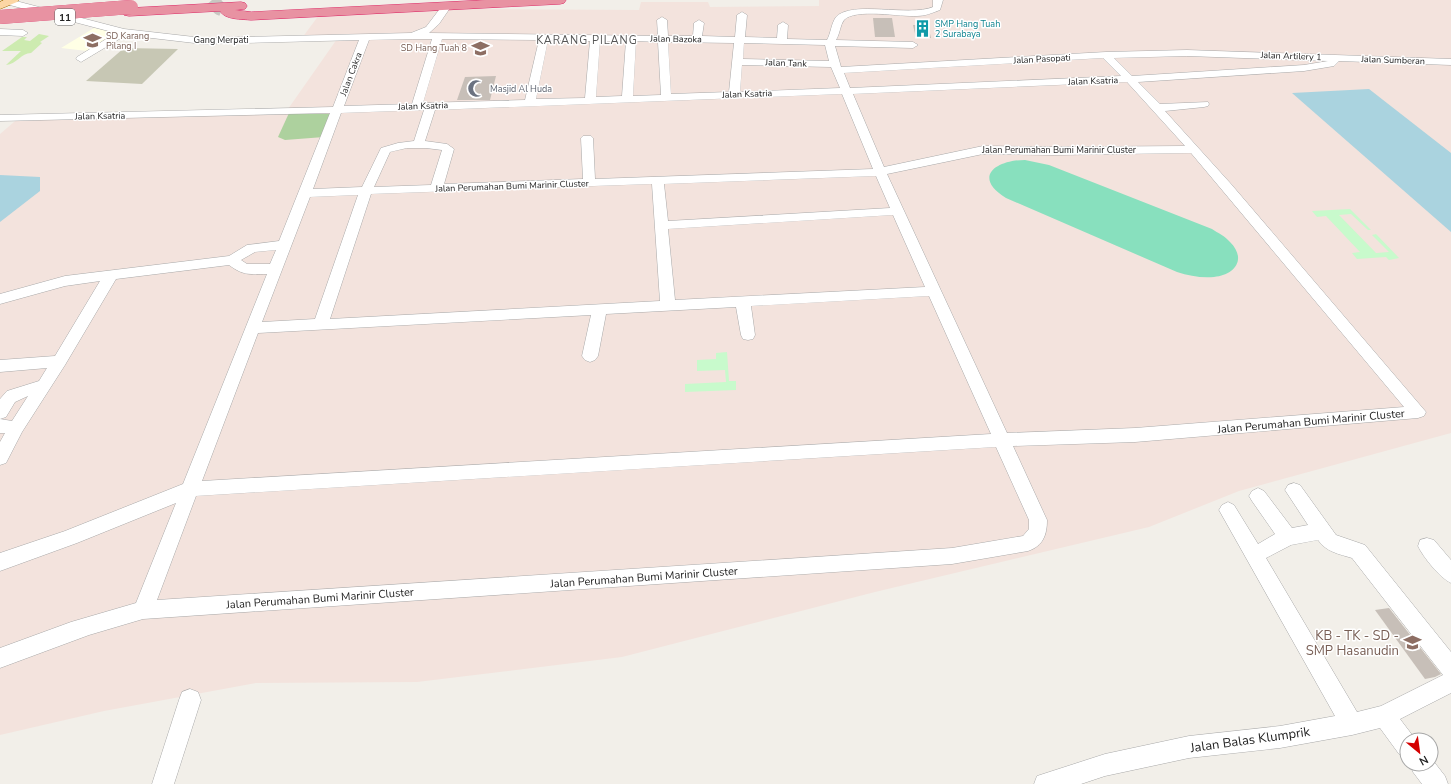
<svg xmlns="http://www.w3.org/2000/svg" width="1451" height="784" font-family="'Nunito Sans',sans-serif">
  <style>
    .education { fill: #ffffe5 }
    .military { fill: #f3e3dd }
    .construction { fill: #c7c7b4 }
    .grass { fill: #cdebb0 }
    .forest { fill: #add19e }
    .park { fill: #c8facc }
    .pitch { fill: #88e0be }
    .water { fill: #aad3df }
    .building { fill: #c7bfb8 }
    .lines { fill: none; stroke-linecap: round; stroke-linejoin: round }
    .highway-tunnel { stroke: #c8c6c1; stroke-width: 14; stroke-dasharray: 14 7; stroke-linecap: butt }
    .minor-casing { stroke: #a9a9a9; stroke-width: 1 }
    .major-casing { stroke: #a06b00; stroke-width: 1 }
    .highway-casing { stroke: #dc2a67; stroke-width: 1 }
    .minor { fill: #fff; fill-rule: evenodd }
    .major { fill: #fcd6a4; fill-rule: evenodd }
    .highway { fill: #e892a2; fill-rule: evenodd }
    .highway-bridge-casing { stroke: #dc2a67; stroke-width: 14; stroke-linecap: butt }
    .highway-bridge { stroke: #e892a2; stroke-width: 14 }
    .labels { text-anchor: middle; stroke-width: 3; stroke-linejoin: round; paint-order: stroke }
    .far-culture-label { font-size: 9px; fill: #0d838f; stroke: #fff; text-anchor: start }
    .far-education-label { font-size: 9px; fill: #785e54; stroke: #fff; text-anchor: start }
    .far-street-label { font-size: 9px; fill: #222; stroke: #fff }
    .far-worship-label { font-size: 9px; fill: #5b616d; stroke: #fff; text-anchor: start }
    .shield { fill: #fff; stroke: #646464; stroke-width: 1 }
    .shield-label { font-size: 10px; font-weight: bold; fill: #222 }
    .far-quarter-label { font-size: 11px; letter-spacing: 1px; fill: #555; stroke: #fff }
    .street-label { font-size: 11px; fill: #222; stroke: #fff }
    .near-education-label { font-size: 13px; fill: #785e54; stroke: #fff; text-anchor: end }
    .near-street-label { font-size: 13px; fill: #222; stroke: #fff }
  </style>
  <rect width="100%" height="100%" fill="#f2efe9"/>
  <path class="education" d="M 94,28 L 126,34 L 96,52 L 61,48 Z"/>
  <path class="military" d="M 819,0 L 1451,0 L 1451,433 L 1239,491 L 1149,527 L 875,592 L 622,657 L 417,682 L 256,683 L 104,711 L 0,735 L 0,134 L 21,116 L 288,109 L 337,39 L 302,38 L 319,15 L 470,9 L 639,10 L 641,2 L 708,2 L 710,7 L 819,6 Z"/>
  <path class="construction" d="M 124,48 L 178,49 L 142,84 L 86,81 Z"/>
  <path class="grass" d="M 39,34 L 49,36 L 40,42 L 42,43 L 31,53 C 21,53 17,64 6,65 L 21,51 L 2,51 L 22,37 L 27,37 L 24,40 L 30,41 Z"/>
  <path class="forest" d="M 289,113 L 331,114 L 324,137 L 285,140 L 278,137 Z"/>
  <g class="park">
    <path d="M 1350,209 L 1371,230 L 1368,230 L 1351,214 L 1339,215 L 1376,253 L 1389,252 L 1372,235 L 1376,234 L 1399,258 L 1389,260 L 1386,257 L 1357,259 L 1352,253 L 1360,252 L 1326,216 L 1317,217 L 1312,211 Z"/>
    <path d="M 727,352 L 729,381 L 736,381 L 736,390 L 685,392 L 685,384 L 726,382 L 725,370 L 697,371 L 697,360 L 716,359 L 716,353 Z"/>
  </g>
  <path class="pitch" d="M 1025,160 L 1049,165 L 1212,229 C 1218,233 1225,236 1230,242 C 1247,259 1235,275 1214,277 C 1201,278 1189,276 1177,272 L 1006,198 C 972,177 996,160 1025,160 Z"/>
  <g class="water">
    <path d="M 1369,89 L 1451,153 L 1451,232 L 1292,93 Z"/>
    <path d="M 0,175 L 40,177 L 40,191 L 0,222 Z"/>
  </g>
  <g class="building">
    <path d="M 873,18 L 892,18 L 895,37 L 875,37 Z"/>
    <path d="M 913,25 L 928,25 L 931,38 L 916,38 Z"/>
    <path d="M 496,76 L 490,100 L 457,100 L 465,77 Z"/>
    <path d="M 1389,608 L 1441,674 L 1435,677 L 1425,679 L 1375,610 Z"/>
  </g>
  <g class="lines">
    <path class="highway-tunnel" d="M 212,0 L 219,8 L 226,11"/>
    <defs>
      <g id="minor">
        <path d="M 6,0 L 12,0 L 124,29 L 203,38 L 411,33 L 426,27 L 442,6 L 445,5 L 450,8 L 439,24 L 429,33 L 658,36 L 657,20 L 662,17 L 667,20 L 668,36 L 693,36 L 694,23 L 699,20 L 704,23 L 702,36 L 735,37 L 737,15 L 742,12 L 747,15 L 745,37 L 777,38 L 778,25 L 783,22 L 788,25 L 787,39 L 827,40 C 831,33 831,24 836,17 C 852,0 909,17 933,7 L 933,0 L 943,0 L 940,10 C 932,13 925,16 917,16 C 901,17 855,8 844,20 C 840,25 840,34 836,40 L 913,42 L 918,45 L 913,48 L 835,46 L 841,67 L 1106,52 L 1187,50 L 1451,59 L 1451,65 L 1339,61 L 1334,66 L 1304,71 L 1138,82 L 1160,104 L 1208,102 L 1209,104 L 1208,106 L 1204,107 L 1165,111 L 1231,184 L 1426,412 L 1424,416 L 1418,418 L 1135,442 L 1013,446 L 1047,520 C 1047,535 1043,546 1028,551 L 952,564 L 143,619 L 89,635 L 0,668 L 0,648 L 71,622 L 136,603 L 176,503 L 77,543 L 0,571 L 0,553 L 65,531 L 183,484 L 267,274 C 249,274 244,276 229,265 L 116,279 L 65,365 L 22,432 L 6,463 L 0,465 L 0,442 L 5,433 L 0,433 L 0,419 L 12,421 L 28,396 L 15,402 L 6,417 L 0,419 L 0,399 L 7,391 L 39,381 L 47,368 L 0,372 L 0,360 L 55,356 L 100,281 L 65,286 L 0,304 L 0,294 L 65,276 L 229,256 L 247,245 L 279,241 L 330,113 L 0,121 L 0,115 L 333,107 L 359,40 L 203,44 L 126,35 L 81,62 L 76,59 L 77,57 L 116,33 L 6,4 L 4,2 ZM 413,39 L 432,39 L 412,104 L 344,106 L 369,40 ZM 442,39 L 539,40 L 525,100 L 423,103 ZM 548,40 L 590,41 L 585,98 L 536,99 ZM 600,41 L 626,41 L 622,96 L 596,97 ZM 636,41 L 658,42 L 661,95 L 633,96 ZM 668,42 L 734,43 L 729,92 L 671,94 ZM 744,43 L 825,45 L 829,61 L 743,59 ZM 1187,56 L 1328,61 L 1304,65 L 1132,76 L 1114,58 ZM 1103,58 L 1121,76 L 850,88 L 844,73 ZM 742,65 L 831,67 L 840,88 L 740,92 ZM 1127,82 L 1185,146 L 1054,147 L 983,146 L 884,167 L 853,94 ZM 842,94 L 873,169 L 595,179 L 593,138 L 591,136 L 583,136 L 581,138 L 583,179 L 444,184 L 454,149 L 447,144 L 425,141 L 435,110 ZM 424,110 L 414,141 L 398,143 L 381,148 L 362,187 L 313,189 L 341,113 ZM 407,148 L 426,148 L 442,150 L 431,185 L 374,187 L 390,152 ZM 1191,153 L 1404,407 L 1135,428 L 1007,433 L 887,174 L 983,154 L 1054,155 ZM 876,176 L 890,208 L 668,221 L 664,184 ZM 652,184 L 660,301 L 330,319 L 371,194 ZM 358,195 L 315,319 L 262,322 L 310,197 ZM 893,215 L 925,287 L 675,300 L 668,229 ZM 276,250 L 270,264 L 247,264 L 241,260 L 255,252 ZM 929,296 L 991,434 L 202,481 L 258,333 L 591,315 L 582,356 L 585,360 L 590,362 L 595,360 L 598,356 L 606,314 L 736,307 L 741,335 L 743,339 L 748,340 L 753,339 L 755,335 L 751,306 ZM 996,447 L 1029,520 L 1029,529 L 1023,536 L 952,548 L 157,600 L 196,496 Z"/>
        <path d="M 0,29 L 23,30 L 28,33 L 23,36 L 0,35 Z"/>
        <path d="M 1294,483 L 1300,485 L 1336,535 L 1365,545 L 1451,652 L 1451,693 L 1400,719 L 1416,740 L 1407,740 L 1407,757 L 1399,754 L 1380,728 L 1352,735 L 1280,748 L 1189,758 L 1105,776 L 1081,784 L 1034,784 L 1037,776 L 1105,754 L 1189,736 L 1280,726 L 1335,716 L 1219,510 L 1222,505 L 1228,502 L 1234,505 L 1258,544 L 1275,534 L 1252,501 L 1249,496 L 1252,491 L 1258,488 L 1264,491 L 1292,528 L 1308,525 L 1285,490 L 1288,485 ZM 1318,540 C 1326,552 1339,554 1352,558 L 1443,675 L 1381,706 L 1357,712 L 1266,558 L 1291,545 Z"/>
        <path d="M 1427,538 L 1434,540 L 1451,560 L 1451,583 C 1440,578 1423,557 1418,546 L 1420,540 Z"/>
        <path d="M 190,689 L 198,692 L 201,700 L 174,784 L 152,784 L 179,700 L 182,692 Z"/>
        <path d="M 1431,758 L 1445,776 L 1448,784 L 1422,784 L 1413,772 L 1410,764 L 1431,764 Z"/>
      </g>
      <path id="major" d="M 4,0 L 19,0 L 17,2 L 0,9 L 0,2 Z"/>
      <path id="highway" d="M 487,0 L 566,0 L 564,3 L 560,4 L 251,20 C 242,19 225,20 220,11 L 129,16 L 124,15 L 123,12 L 124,9 L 129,8 L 241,2 L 245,3 L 247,6 L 245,9 L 235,10 L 251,12 Z"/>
    </defs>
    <use href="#minor" class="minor-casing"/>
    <use href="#major" class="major-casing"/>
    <use href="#highway" class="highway-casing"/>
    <use href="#minor" class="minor"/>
    <use href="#major" class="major"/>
    <use href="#highway" class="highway"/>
    <defs>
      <path id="highway-bridge" d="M 0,17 L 131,7"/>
    </defs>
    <use href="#highway-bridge" class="highway-bridge-casing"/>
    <use href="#highway-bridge" class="highway-bridge"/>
  </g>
  <defs>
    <symbol id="building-bare" viewBox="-9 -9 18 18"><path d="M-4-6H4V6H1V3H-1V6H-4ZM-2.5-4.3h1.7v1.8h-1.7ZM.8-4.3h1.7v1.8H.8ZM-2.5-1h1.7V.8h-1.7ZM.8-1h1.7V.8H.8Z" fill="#0f9aa8" stroke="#fff" stroke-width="2.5" paint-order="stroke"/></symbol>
    <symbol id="school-bare" viewBox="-9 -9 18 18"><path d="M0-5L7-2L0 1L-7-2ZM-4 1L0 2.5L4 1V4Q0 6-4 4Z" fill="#8d6e63" stroke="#fff" stroke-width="2.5" paint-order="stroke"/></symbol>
    <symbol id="mosque-bare" viewBox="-9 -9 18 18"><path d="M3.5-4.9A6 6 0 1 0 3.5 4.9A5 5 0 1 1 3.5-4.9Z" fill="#6b7280" stroke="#fff" stroke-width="2.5" paint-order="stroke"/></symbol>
  </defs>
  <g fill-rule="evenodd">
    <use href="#building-bare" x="910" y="16" width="25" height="25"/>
    <use href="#school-bare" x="80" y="28" width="25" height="25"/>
    <use href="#school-bare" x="468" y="36" width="25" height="25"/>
    <use href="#mosque-bare" x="464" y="76" width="25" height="25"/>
    <use href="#school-bare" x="1400" y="630" width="25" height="25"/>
  </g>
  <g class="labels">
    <g class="far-culture-label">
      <text x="935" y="27">SMP Hang Tuah<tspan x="935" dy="10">2 Surabaya</tspan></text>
    </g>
    <g class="far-education-label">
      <text x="106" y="39">SD Karang<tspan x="106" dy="10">Pilang I</tspan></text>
      <text x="467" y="51" text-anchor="end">SD Hang Tuah 8</text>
    </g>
    <g class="far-street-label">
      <text transform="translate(676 39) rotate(1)" y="3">Jalan Bazoka</text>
      <text x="221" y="43">Gang Merpati</text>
      <text transform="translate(1291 56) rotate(2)" y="3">Jalan Artilery 1</text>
      <text transform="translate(1042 59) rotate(-3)" y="3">Jalan Pasopati</text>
      <text transform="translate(1393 60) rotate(2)" y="3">Jalan Sumberan</text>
      <text transform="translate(786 63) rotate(2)" y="3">Jalan Tank</text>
      <text transform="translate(351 74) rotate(-69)" y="3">Jalan Cakra</text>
      <text transform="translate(1093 81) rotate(-2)" y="3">Jalan Ksatria</text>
      <text transform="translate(747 94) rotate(-2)" y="3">Jalan Ksatria</text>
      <text transform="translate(423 106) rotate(-2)" y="3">Jalan Ksatria</text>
      <text transform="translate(100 116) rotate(-1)" y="3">Jalan Ksatria</text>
      <text x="1059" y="153">Jalan Perumahan Bumi Marinir Cluster</text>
      <text transform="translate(512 186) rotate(-2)" y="3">Jalan Perumahan Bumi Marinir Cluster</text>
    </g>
    <g class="far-worship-label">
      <text x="490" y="92">Masjid Al Huda</text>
    </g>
    <rect class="shield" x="55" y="9" width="20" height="16" rx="3"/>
    <g class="shield-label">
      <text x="65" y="21">11</text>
    </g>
    <g class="far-quarter-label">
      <text x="587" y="44">KARANG PILANG</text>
    </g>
    <g class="street-label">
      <text transform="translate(1311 421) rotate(-5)" y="4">Jalan Perumahan Bumi Marinir Cluster</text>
      <text transform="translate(644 577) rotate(-4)" y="4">Jalan Perumahan Bumi Marinir Cluster</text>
      <text transform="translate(320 598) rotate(-4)" y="4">Jalan Perumahan Bumi Marinir Cluster</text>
    </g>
    <g class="near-education-label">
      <text x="1399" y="640">KB - TK - SD -<tspan x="1399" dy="15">SMP Hasanudin</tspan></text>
    </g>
    <g class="near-street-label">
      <text transform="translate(1250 739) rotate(-8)" y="5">Jalan Balas Klumprik</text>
    </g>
  </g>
  <g transform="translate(1419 752) rotate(151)"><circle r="19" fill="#ffffff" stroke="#a7a7a7"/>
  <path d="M0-3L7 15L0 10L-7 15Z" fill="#d40000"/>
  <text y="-6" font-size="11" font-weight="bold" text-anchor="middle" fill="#222222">N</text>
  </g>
</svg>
